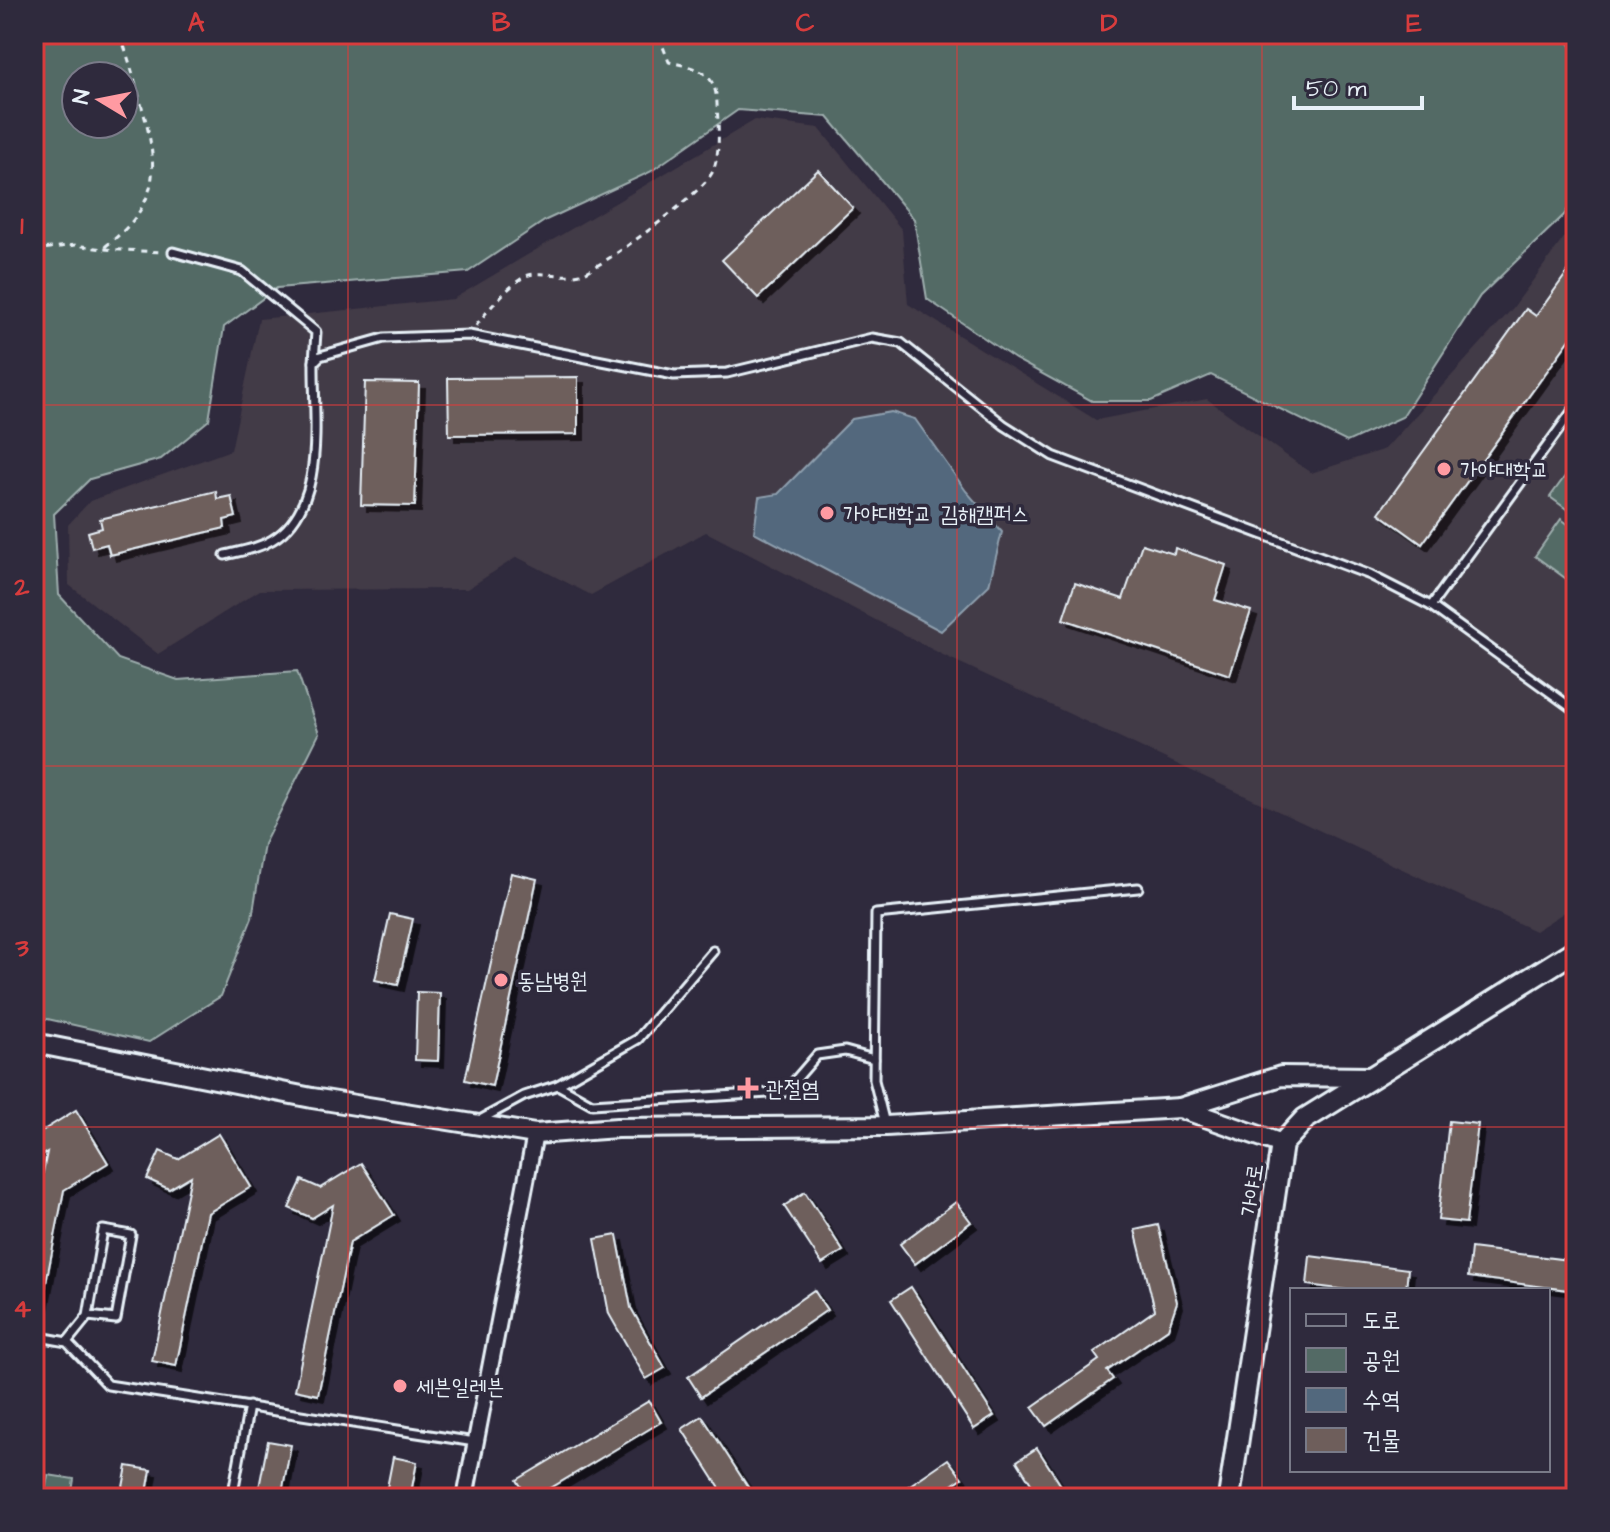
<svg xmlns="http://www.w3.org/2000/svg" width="1610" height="1532" font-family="'Architects Daughter','Poor Story',sans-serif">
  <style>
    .built { fill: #423a46 }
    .green { fill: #536a65; stroke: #9eaeae; stroke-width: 2; fill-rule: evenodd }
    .water { fill: #52687d; stroke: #8e9fae; stroke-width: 2 }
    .building { fill: #6e5e5b; stroke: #e8f1f8; stroke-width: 2; filter: url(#shadow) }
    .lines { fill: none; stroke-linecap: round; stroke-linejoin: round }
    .service-casing { stroke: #e8f1f8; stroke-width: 13 }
    .minor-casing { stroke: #e8f1f8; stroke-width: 20 }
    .tertiary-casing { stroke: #e8f1f8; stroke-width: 24 }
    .secondary-casing { stroke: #e8f1f8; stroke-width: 26 }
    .path { stroke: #e8f1f8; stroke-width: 3; stroke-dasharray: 6 6; stroke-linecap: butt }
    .service { stroke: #2f2a3d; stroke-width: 7 }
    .minor { stroke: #2f2a3d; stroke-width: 14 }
    .tertiary { stroke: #2f2a3d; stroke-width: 18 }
    .secondary { stroke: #2f2a3d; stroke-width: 20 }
    .grid { fill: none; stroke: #d83c3d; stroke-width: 2; stroke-opacity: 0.55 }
    .poi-dot { fill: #ff9aa2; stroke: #2f2a3d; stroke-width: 3 }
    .labels { text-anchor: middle; stroke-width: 7; stroke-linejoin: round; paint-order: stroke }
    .poi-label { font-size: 22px; fill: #e8f1f8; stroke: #2f2a3d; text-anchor: start }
    .street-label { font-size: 22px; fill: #e8f1f8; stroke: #2f2a3d }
    .neatline { fill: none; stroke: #d83c3d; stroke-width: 3 }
    .grid-label { font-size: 26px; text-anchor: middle; font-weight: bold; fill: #d83c3d }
  </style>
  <defs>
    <filter id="shadow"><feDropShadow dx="6" dy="6" stdDeviation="0" flood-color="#0009"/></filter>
  </defs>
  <rect width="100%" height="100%" fill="#2f2a3d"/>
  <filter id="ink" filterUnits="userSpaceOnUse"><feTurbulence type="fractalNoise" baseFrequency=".0125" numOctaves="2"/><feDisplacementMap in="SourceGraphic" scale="16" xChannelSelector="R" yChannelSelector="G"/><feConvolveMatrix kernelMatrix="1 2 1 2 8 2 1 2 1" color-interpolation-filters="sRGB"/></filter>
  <g filter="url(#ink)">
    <path class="built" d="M 755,120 L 819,128 L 902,230 L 908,304 L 1096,420 L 1207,399 L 1311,473 L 1385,449 L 1512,309 L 1576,221 L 1576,905 L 1535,931 L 943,655 L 706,532 L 591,595 L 517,557 L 467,589 L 260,590 L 158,654 L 69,585 L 68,525 L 90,501 L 231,450 L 259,319 L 453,299 Z"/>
    <g class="green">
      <path d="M 34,34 L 1563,34 L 1576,53 L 1576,196 L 1564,215 L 1480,296 L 1402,417 L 1347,442 L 1211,375 L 1151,401 L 1092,401 L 1015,359 L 927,299 L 914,219 L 828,117 L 738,110 L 650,172 L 546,220 L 468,272 L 277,288 L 224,327 L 209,420 L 161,459 L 90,479 L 54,514 L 59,595 L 118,659 L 178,680 L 297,671 L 319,734 L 264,844 L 252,918 L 221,996 L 149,1042 L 34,1016 ZM 76,76 L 124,76 L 124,124 L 76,124 Z"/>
      <path d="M 1576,461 L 1576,516 L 1550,497 Z"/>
      <path d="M 1561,519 L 1576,530 L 1576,586 L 1535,556 Z"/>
      <path d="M 48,1475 L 74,1479 L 71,1498 L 44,1498 Z"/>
    </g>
    <path class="water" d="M 891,412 L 915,419 L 966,491 L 1002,532 L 989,585 L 941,631 L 754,532 L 759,497 L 778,494 L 852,419 Z"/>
    <g class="building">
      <path d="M 818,170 L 853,208 L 758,298 L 722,260 Z"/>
      <path d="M 1576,260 L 1576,331 L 1422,544 L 1379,513 L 1526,309 L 1536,316 Z"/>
      <path d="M 578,377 L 578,434 L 449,435 L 448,378 Z"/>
      <path d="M 365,382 L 419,383 L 415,506 L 361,505 Z"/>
      <path d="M 216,491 L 217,499 L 231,496 L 236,517 L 224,520 L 225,528 L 110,555 L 107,544 L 92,548 L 88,532 L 102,528 L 100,519 Z"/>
      <path d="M 1142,544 L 1174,554 L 1175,548 L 1226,565 L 1215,600 L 1251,611 L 1230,675 L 1063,619 L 1075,583 L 1123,599 Z"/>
      <path d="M 511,873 L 537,879 L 492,1086 L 465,1080 Z"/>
      <path d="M 390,914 L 413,919 L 398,985 L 375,980 Z"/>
      <path d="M 417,992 L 440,993 L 438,1061 L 415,1060 Z"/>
      <path d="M 76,1110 L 108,1163 L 64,1190 L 41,1309 L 34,1308 L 34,1218 L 47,1152 L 34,1160 L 34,1136 Z"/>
      <path d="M 1449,1121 L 1478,1124 L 1466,1223 L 1438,1220 Z"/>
      <path d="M 219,1134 L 251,1187 L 208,1213 L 176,1366 L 152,1361 L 191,1176 L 169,1189 L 147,1179 L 160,1151 L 178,1159 Z"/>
      <path d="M 361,1163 L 394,1215 L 350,1242 L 318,1395 L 295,1390 L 333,1205 L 312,1218 L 289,1208 L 302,1180 L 320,1188 Z"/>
      <path d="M 805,1192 L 843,1251 L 822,1264 L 784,1206 Z"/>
      <path d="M 956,1202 L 971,1222 L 915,1264 L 900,1244 Z"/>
      <path d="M 1158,1225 L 1177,1302 L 1168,1329 L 1107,1371 L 1113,1379 L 1046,1426 L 1032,1407 L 1099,1360 L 1094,1353 L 1155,1310 L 1135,1230 Z"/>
      <path d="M 617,1235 L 631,1308 L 665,1368 L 646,1379 L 609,1314 L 595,1239 Z"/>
      <path d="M 1471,1248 L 1576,1261 L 1576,1291 L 1468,1277 Z"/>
      <path d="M 1310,1256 L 1408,1269 L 1406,1290 L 1347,1290 L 1307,1285 Z"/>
      <path d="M 911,1287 L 994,1416 L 974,1429 L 891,1300 Z"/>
      <path d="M 814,1290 L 827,1310 L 701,1397 L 688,1377 Z"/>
      <path d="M 649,1401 L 661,1422 L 534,1498 L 528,1498 L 517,1480 Z"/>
      <path d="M 702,1416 L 755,1498 L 726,1498 L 682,1429 Z"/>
      <path d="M 268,1441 L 291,1445 L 281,1498 L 257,1498 Z"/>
      <path d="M 1037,1448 L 1069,1498 L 1040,1498 L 1017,1461 Z"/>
      <path d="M 393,1457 L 417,1462 L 410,1498 L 385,1498 Z"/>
      <path d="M 948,1459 L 962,1478 L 933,1498 L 891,1498 Z"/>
      <path d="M 127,1466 L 151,1470 L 146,1498 L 121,1498 Z"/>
    </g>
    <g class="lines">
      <defs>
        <g id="service">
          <path d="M 173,252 L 242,271 L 316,332 L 314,362"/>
          <path d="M 225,555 C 241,551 257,549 272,540 C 328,507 313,417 314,362 L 320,356 L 384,338 L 469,335 L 674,375 L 727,373 L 872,338 L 901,343 L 1004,425 L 1053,456 L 1370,575 L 1431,606 L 1576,711"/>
          <path d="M 1431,606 L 1576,406"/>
          <path d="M 558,1085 L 638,1039 L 713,951"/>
          <path d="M 480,1120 L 524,1096 L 558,1085 L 592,1104 L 785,1092 L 817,1055 L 845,1051 L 874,1059"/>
          <path d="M 885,1124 L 874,1080 L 876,914 L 1138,888"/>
          <path d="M 34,1336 L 67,1342 L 108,1385 L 475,1442"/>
          <path d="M 67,1342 L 88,1316 L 103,1230 L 131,1235 L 116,1319 L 88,1316"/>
          <path d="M 232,1498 L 249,1406"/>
        </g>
        <path id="minor" d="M 465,1498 L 535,1134"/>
        <g id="tertiary">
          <path d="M 34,1043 L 312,1098 L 535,1134 L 617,1128 L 886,1126 L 1180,1108 L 1282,1144"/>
          <path d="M 1180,1108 L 1281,1076 L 1371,1077"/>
        </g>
        <path id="secondary" d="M 1229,1498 L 1282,1144 L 1305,1119 L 1576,950"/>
      </defs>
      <use href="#service" class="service-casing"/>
      <use href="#minor" class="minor-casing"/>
      <use href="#tertiary" class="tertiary-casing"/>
      <use href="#secondary" class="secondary-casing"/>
      <g class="path">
        <path d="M 120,34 C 128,56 134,78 140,100 C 160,168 162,204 102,249 L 163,252"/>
        <path d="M 34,250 L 76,245 L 102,249"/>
        <path d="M 476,326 C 485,313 514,279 529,275 C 546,271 568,279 584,273 C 608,262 704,193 713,171 C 721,150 718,126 717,104 C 716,71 697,68 669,62 L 658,34"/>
      </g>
      <use href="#service" class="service"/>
      <use href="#minor" class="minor"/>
      <use href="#tertiary" class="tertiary"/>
      <use href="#secondary" class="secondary"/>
    </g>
  </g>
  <path class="grid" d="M 348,34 L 348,1498M 653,34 L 653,1498M 957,34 L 957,1498M 1262,34 L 1262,1498M 34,405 L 1576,405M 34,766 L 1576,766M 34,1127 L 1576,1127"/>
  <g class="poi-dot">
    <circle cx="1444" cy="469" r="8"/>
    <circle cx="827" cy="513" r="8"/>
    <circle cx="501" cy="980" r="8"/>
    <path d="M744 1076h8v8h8v8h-8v8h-8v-8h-8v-8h8z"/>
    <circle cx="400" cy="1386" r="8"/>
  </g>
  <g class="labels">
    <g class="poi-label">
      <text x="1460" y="477">가야대학교</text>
      <text x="843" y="521">가야대학교 김해캠퍼스</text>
      <text x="517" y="988">동남병원</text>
      <text x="766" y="1096">관절염</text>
      <text x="416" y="1394">세븐일레븐</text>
    </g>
    <g class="street-label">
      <text transform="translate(1251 1190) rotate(-82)" y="8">가야로</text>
    </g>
  </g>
  <rect width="1610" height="1532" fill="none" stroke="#2f2a3d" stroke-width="88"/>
  <rect x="1290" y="1288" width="260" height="184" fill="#2f2a3d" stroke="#797a88" stroke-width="2"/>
  <rect x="1306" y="1314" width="40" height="12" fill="#2f2a3d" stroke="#797a88" stroke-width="2"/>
  <text x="1362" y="1328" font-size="24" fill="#e8f1f8">도로</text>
  <rect x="1306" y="1348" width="40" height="24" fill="#536a65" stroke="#797a88" stroke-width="2"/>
  <text x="1362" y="1368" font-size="24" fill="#e8f1f8">공원</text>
  <rect x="1306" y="1388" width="40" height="24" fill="#52687d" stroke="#797a88" stroke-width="2"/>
  <text x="1362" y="1408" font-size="24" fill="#e8f1f8">수역</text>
  <rect x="1306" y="1428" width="40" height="24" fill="#6e5e5b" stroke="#797a88" stroke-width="2"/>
  <text x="1362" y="1448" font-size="24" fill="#e8f1f8">건물</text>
  <g transform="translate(100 100) rotate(280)"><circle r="38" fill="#2f2a3d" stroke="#797a88" stroke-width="2"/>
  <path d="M0-6L14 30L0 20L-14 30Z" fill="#ff9aa2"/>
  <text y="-12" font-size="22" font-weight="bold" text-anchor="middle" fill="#e8f1f8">N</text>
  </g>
  <path d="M1294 96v12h128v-12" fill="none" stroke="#e8f1f8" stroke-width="4"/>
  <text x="1306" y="96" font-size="24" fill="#e8f1f8" stroke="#2f2a3d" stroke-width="6" paint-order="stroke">50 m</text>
  <rect x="44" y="44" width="1522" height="1444" class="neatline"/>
  <g class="grid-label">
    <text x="196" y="31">A</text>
    <text x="501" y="31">B</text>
    <text x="805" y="31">C</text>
    <text x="1109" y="31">D</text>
    <text x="1414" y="31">E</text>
    <text x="22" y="234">1</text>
    <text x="22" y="595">2</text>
    <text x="22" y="956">3</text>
    <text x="22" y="1317">4</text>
  </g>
</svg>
